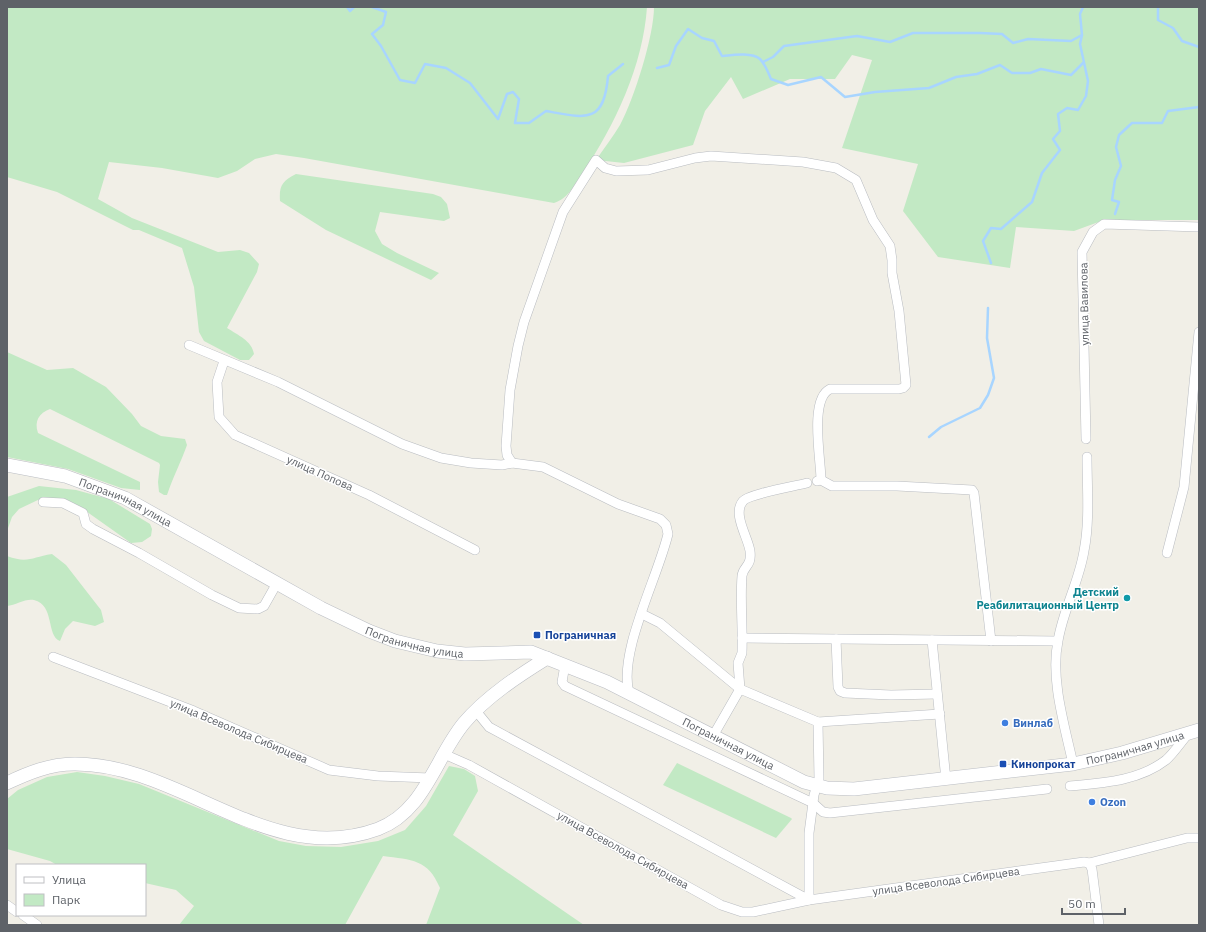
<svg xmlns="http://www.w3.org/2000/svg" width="1206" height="932" font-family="'IBM Plex Sans',sans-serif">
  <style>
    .green { fill: #c2e9c4 }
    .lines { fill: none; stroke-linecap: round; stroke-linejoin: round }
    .stream { stroke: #a8d5ff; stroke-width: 2.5 }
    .street-casing { stroke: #b9bcc1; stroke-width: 10 }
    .secondary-casing { stroke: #babdc3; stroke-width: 14 }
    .street { stroke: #fff; stroke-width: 9 }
    .secondary { stroke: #fff; stroke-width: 13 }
    .culture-dot { fill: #0f9aa8; stroke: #fff; stroke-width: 1.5 }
    .transit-dot { fill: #1a4fb4; stroke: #fff; stroke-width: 1.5 }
    .shop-dot { fill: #3f7fe0; stroke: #fff; stroke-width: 1.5 }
    .labels { text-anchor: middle; stroke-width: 3; stroke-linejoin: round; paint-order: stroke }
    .street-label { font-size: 11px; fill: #5e6268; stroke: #fff }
    .culture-label { font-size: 11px; font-weight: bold; fill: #0d838f; stroke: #fff; text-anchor: end }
    .transit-label { font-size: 11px; font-weight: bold; fill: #164399; stroke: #fff; text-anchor: start }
    .shop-label { font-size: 11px; font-weight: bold; fill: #366cbe; stroke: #fff; text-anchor: start }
  </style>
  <rect width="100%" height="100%" fill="#f1efe7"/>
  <g class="green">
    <path d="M 7,7 L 647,7 C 643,66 615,125 582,174 C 573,186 569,198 554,203 L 304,158 L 276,154 L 255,159 L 237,171 L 218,178 L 162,168 L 109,162 L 98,199 L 132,218 L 218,252 L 240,250 L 249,253 L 259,264 L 257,272 L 227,328 C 238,335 252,341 254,354 L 249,360 L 240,360 L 204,341 L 199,332 L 194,287 L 182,248 L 139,230 L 133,230 L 57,192 L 7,177 Z"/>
    <path d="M 654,7 L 1199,7 L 1199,220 L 1104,220 L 1074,231 L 1016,227 L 1010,268 L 938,257 L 903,211 L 918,164 L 842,148 L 872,60 L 852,55 L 835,79 L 790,79 L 743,99 L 731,77 L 705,111 L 693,145 L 624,163 L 596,160 C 604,148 613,137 620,125 C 634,99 654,36 654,7 Z"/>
    <path d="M 296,174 L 433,194 L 441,197 L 447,204 L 450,218 L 444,221 L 380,212 L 375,231 L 382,244 L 397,253 L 439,273 L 431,280 L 326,230 L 280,201 C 279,186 282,181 296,174 Z"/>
    <path d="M 7,352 L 47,370 L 73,368 L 106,387 L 132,414 L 141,426 L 161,436 L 185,439 L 187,445 C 181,462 173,477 167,495 L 164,495 L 159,492 L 158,482 L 160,465 L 159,463 L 50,409 C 39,413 34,421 38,433 L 140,482 L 140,490 L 121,488 L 68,469 L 7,457 Z"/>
    <path d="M 39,486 L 76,490 L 109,499 L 150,524 L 152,529 L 151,536 L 142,542 L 131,543 L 83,509 L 40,499 L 19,509 L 12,517 L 7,531 L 7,497 Z"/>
    <path d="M 52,554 L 66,565 L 101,610 L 104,622 L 95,626 L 73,621 L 65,629 L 60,641 C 46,636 55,605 34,600 C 26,598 16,605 7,606 L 7,556 C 28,564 32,557 52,554 Z"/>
    <path d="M 677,763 L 791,818 L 792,819 L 776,838 L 663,785 Z"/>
    <path d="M 449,766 L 464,769 L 475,776 L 478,791 L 453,835 L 584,925 L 426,925 L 440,888 C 428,859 412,860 383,856 L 345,925 L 179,925 L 194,906 L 176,890 L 145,883 L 145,865 L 57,865 L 50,861 L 7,849 L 7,799 L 18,790 L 47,777 L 77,772 L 105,776 L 139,784 L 279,841 L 306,846 L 341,847 L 378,841 L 405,830 L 426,806 Z"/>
  </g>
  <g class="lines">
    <g class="stream">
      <path d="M 347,7 L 350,11 L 354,7"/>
      <path d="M 372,7 L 386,12 L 383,25 L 372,34 L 381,46 L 400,80 L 415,83 L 425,64 L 446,68 L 470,83 L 498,119 L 507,94 L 513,92 L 519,99 L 515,123 L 529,123 L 546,111 C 585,118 604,125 608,76 L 623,64"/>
      <path d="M 1158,7 L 1158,20 L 1173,28 L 1182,41 L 1199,47"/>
      <path d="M 763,62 L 773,57 L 784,46 L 857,36 L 890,42 L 913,33 L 980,33 L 1002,34 L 1013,43 L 1028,39 L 1071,41 L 1082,35"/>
      <path d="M 657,68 L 669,65 L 676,46 L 688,29 L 702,38 L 714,41 L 722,56 C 732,55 752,52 760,59 C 765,64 768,72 771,79 L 788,85 L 821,77 L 845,97 L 875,92 L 929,88 L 956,77 L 977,74 L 1000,65 L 1012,73 L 1030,73 L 1041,69 L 1071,75 L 1083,63"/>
      <path d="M 1115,214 L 1119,202 L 1112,200 L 1115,180 L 1121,166 L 1116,147 L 1119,135 L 1132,123 L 1162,123 L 1168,111 L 1199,107"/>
      <path d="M 991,263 L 983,241 L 991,228 L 1001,229 L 1032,202 L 1042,173 L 1060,150 L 1053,139 L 1060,131 L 1058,114 L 1067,108 L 1078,110 L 1086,96 L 1088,81 L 1080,44 L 1082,35 L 1080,14 L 1083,7"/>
      <path d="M 929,437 L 941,427 L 980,408 L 988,395 L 994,378 L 987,338 L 988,308"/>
    </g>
    <defs>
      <g id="street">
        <path d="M 189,345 L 278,382 L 402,444 L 441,458 L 471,463 L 502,465 L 512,463 L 543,467 L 618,504 L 660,519 L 666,525 L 668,534 C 658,577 618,652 629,693"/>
        <path d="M 224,361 L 217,382 L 219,417 L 235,435 L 369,495 L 475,550"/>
        <path d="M 1086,439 L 1082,252 L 1093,232 L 1104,224 L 1199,227"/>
        <path d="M 512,463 L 507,455 L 506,446 L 510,390 L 518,346 L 524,322 L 563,212 L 596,160 L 605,168 L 616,171 L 648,170 L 695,158 L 711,156 L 803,162 L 836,168 L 856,180 L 873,220 L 890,246 L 892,260 L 892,273 L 899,311 L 906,385 L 903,388 L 899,389 L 830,389 C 809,399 821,460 821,480"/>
        <path d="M 817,481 L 821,480 L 832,486 L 897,486 L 972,490 L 974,493 L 991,641"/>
        <path d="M 43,502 L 63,503 L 83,513 L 86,524 L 93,529 L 139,553 L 212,595 L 239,608 L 258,609 L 264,606 L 277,583"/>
        <path d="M 1167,553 L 1184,487 L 1199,332"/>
        <path d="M 642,614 L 660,623 L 740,689 L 818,722 L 940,714"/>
        <path d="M 742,638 L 1057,641"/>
        <path d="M 836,639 L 838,687 L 840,691 L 845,693 L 891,695 L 937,694"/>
        <path d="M 932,640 L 946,780"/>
        <path d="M 53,657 L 194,711 L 329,770 L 378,776 L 430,778"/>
        <path d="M 565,665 L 562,682 L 565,686 L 813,803 L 823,812 L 830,813 L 1047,789"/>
        <path d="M 476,711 L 489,727 L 809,900 L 809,833 L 814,795 L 819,779 L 818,722"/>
        <path d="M 713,736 L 740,689 L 738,663 L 742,653 C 743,627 740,601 742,576 C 743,566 752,567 750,551 C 748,537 732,514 743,501 C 749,494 796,486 807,483"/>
        <path d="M 444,754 L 469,765 L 721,905 L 742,912 L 753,912 L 809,900 L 1084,862 L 1089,863 L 1092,869 L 1099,925"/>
        <path d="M 1073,764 C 1065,727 1050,679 1058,641 C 1063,610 1079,582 1084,551 C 1090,520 1087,488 1087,457"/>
        <path d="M 1070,786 C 1103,783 1139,781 1166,760 C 1174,753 1181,742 1188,734"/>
        <path d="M 1089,863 L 1187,838 L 1199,838"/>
        <path d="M 7,905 L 17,912"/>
        <path d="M 23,915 L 37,925"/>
      </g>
      <g id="secondary">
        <path id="s1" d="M 7,465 L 65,476 L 125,498 L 321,608 L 369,631 L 395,641 L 437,651 L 465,654 L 531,652 L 607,682 L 804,782 L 827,788 L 854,789 L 1073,764 L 1122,753 L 1199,730"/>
        <path d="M 7,783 C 28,773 50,764 74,764 C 180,763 269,869 378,829 C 425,811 435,758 464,723 C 486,697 518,676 547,658"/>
      </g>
    </defs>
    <use href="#street" class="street-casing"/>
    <use href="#secondary" class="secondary-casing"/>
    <use href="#street" class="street"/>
    <use href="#secondary" class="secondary"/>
  </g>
  <circle class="culture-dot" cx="1127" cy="598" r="4"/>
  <g class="transit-dot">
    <rect x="533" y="631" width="8" height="8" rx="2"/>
    <rect x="999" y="760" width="8" height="8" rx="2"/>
  </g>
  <g class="shop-dot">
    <circle cx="1005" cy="723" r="4"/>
    <circle cx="1092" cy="802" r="4"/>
  </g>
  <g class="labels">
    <g class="street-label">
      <text transform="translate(1084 304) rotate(-91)" y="4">улица Вавилова</text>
      <text transform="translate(320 473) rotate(24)" y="4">улица Попова</text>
      <text dy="4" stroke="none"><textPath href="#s1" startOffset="125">Пограничная улица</textPath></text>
      <text dy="4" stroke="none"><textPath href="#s1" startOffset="448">Пограничная улица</textPath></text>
      <text transform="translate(239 731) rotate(23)" y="4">улица Всеволода Сибирцева</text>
      <text dy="4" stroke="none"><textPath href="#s1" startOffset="784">Пограничная улица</textPath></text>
      <text dy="4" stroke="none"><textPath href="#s1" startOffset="1204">Пограничная улица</textPath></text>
      <text transform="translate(623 850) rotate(29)" y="4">улица Всеволода Сибирцева</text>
      <text transform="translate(946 881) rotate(-8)" y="4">улица Всеволода Сибирцева</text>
    </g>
    <g class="culture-label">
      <text x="1119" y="596">Детский<tspan x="1119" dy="13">Реабилитационный Центр</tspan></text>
    </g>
    <g class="transit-label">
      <text x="545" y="639">Пограничная</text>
      <text x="1011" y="768">Кинопрокат</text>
    </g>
    <g class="shop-label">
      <text x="1013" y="727">Винлаб</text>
      <text x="1100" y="806">Ozon</text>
    </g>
  </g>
  <rect width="1206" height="932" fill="none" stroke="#5e6268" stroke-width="16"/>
  <rect x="16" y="864" width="130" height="52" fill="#ffffff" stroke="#bfc0c3"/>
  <rect x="24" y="877" width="20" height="6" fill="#ffffff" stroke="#bfc0c3"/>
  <text x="52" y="884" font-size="12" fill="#5e6268">Улица</text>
  <rect x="24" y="894" width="20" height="12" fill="#c2e9c4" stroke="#bfc0c3"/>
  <text x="52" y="904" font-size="12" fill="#5e6268">Парк</text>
  <path d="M1062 908v6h63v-6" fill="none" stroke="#5e6268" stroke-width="2"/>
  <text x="1068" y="908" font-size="12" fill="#5e6268" stroke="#ffffff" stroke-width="3" paint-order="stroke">50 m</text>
</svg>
